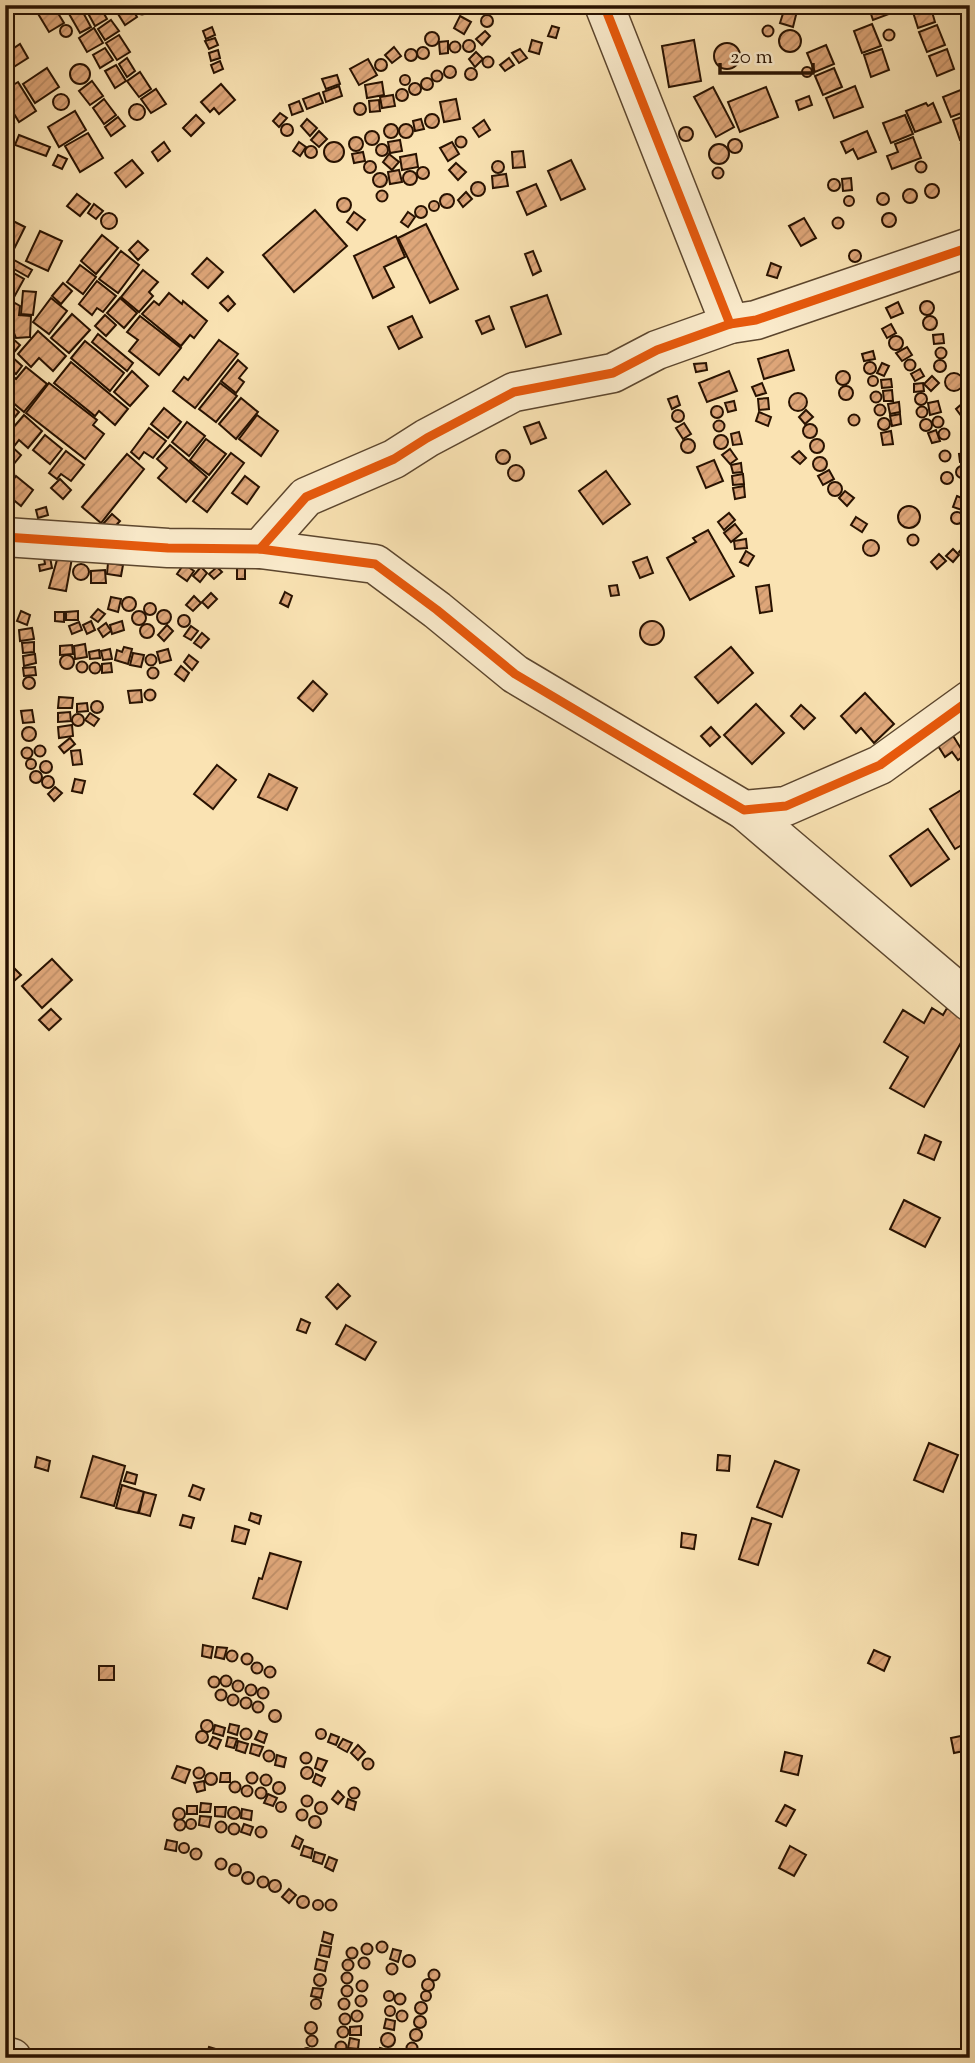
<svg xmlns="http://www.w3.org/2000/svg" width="975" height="2063" font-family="'Sorts Mill Goudy',serif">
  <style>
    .building { fill: url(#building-hatch); stroke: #281201; stroke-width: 2 }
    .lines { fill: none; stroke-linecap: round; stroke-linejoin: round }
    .minor-casing { stroke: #5c462e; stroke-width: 41 }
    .minor { stroke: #fcedce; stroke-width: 38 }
    .cycleway-casing { stroke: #fcedce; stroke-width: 13 }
    .cycleway { stroke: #e8590c; stroke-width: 9 }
  </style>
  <defs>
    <pattern id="building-hatch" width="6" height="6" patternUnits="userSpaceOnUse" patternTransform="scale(1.75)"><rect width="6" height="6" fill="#dea679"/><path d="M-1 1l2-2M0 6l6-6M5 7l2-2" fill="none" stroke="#be8e67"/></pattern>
  </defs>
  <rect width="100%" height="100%" fill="#fae3b3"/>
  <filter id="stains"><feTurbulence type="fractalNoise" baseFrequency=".00286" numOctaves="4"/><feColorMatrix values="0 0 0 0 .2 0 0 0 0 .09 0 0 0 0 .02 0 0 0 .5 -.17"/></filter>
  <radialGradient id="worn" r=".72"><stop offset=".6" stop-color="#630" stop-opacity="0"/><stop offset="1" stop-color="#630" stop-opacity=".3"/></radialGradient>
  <g class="building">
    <circle cx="142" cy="9" r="5.5"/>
    <path d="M 48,5 L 53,5 L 64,23 L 49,32 L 37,12 Z"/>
    <path d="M 79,5 L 91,27 L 80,33 L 68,12 Z"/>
    <path d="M 85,5 L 99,5 L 107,19 L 95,26 L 84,6 Z"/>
    <path d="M 115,5 L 130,5 L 137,17 L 125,25 L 113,6 Z"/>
    <path d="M 868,5 L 886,5 L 889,14 L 873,20 Z"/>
    <path d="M 921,5 L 930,5 L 935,22 L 918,28 L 912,9 Z"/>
    <path d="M 785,7 L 797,11 L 793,27 L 780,23 Z"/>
    <circle cx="487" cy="21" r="6"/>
    <path d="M 460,16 L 471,22 L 464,34 L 454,28 Z"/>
    <path d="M 111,20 L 119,31 L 105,40 L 98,29 Z"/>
    <path d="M 872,24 L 881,46 L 862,53 L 854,31 Z"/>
    <circle cx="66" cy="31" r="6"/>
    <path d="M 937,25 L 945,45 L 927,52 L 919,32 Z"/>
    <circle cx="768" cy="31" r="5.5"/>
    <path d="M 552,26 L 559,28 L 556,38 L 548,36 Z"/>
    <path d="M 212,27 L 215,35 L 206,39 L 203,31 Z"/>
    <path d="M 94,28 L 103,43 L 87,52 L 79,38 Z"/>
    <circle cx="889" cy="35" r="5.5"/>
    <circle cx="790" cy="41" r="11"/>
    <path d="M 485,31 L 490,36 L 482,45 L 476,39 Z"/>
    <circle cx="432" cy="39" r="7"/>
    <path d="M 119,35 L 130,52 L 117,60 L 106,43 Z"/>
    <path d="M 215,38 L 218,45 L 209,49 L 205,41 Z"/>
    <circle cx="469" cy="46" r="6"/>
    <path d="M 532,40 L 542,43 L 539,54 L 529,51 Z"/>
    <path d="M 694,40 L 701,81 L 669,87 L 662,46 Z"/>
    <path d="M 448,41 L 448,53 L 440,54 L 439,42 Z"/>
    <circle cx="455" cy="47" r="5.5"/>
    <circle cx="727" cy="56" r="13"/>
    <path d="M 20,44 L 28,58 L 12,68 L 5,54 Z"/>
    <path d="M 826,45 L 834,64 L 815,72 L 807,53 Z"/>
    <path d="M 394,47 L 401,56 L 392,63 L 385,55 Z"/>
    <circle cx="423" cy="53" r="6"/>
    <path d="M 105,48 L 113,60 L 100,68 L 93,55 Z"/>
    <circle cx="411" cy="55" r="6"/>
    <path d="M 520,49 L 527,58 L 519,63 L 512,53 Z"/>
    <path d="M 882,49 L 889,70 L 871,77 L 864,55 Z"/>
    <path d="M 947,49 L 954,69 L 937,76 L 929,56 Z"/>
    <path d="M 218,50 L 220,58 L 211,61 L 209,53 Z"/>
    <path d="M 476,52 L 483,59 L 475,67 L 469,59 Z"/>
    <circle cx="488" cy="62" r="5.5"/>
    <path d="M 127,58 L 135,71 L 127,77 L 119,64 Z"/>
    <path d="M 509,58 L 514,65 L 505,71 L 500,65 Z"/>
    <circle cx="381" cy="65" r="6"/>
    <path d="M 368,59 L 377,75 L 359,85 L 350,69 Z"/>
    <path d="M 220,61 L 223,69 L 214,73 L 211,65 Z"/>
    <circle cx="80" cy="74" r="10"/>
    <path d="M 116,65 L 126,81 L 115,88 L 105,71 Z"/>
    <circle cx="450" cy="72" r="6"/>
    <circle cx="807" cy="72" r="5"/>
    <path d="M 47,68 L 59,87 L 35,103 L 23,84 Z"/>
    <path d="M 834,68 L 842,87 L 823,95 L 815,76 Z"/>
    <circle cx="471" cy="74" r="6"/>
    <circle cx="437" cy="76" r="5.5"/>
    <path d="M 140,72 L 151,89 L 139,97 L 127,81 Z"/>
    <circle cx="405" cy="80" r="5"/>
    <path d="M 337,75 L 340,84 L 326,89 L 322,79 Z"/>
    <circle cx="427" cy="84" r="6"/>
    <path d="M 92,81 L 103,96 L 90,105 L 79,91 Z"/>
    <path d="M 18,82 L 36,111 L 19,122 L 5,99 L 5,90 Z"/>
    <path d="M 382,82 L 384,95 L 367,98 L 365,85 Z"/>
    <circle cx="415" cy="89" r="6"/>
    <path d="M 221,84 L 235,100 L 219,114 L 214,108 L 210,112 L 201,102 Z"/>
    <path d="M 339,86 L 342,96 L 326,102 L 323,92 Z"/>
    <path d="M 855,86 L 863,107 L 834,118 L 826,98 Z"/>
    <path d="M 713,87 L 734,127 L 716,137 L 694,97 Z"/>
    <path d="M 766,87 L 778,117 L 740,132 L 728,102 Z"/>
    <circle cx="402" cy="95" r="6"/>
    <path d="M 156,89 L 166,104 L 151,113 L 141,99 Z"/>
    <path d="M 963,89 L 970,110 L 951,117 L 943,97 Z"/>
    <path d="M 319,93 L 323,103 L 307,109 L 303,99 Z"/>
    <circle cx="61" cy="102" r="8"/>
    <path d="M 393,95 L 395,106 L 382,108 L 380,97 Z"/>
    <path d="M 809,96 L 812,105 L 799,110 L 796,101 Z"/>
    <path d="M 104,99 L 116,115 L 104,124 L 93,108 Z"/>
    <path d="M 456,99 L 460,119 L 444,122 L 440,102 Z"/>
    <path d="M 379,100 L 380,111 L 370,112 L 369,101 Z"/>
    <path d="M 299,101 L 303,111 L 292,115 L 289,105 Z"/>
    <circle cx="360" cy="109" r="6"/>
    <path d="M 926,103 L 928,106 L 933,103 L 941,122 L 915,132 L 906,111 Z"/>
    <circle cx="137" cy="112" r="8"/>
    <path d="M 5,108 L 14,123 L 5,128 Z"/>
    <path d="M 75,111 L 86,130 L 59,147 L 48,127 Z"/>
    <path d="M 280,113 L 287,118 L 279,127 L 273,121 Z"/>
    <path d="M 970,114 L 970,136 L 960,140 L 953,120 Z"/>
    <circle cx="432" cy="121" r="7"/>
    <path d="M 196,115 L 204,123 L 191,136 L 183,128 Z"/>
    <path d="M 905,115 L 913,134 L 891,143 L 883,123 Z"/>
    <path d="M 118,117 L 125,126 L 111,136 L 105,127 Z"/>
    <path d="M 307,119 L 317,128 L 310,136 L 301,126 Z"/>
    <path d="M 421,119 L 424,129 L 415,131 L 413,121 Z"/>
    <path d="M 484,120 L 490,130 L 479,137 L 473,128 Z"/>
    <circle cx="391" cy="131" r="7"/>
    <circle cx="406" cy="131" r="7"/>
    <circle cx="287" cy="130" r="6"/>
    <circle cx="686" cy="134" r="7"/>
    <path d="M 319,131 L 327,139 L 319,147 L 311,140 Z"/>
    <path d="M 867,131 L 876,152 L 858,159 L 853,149 L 846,153 L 841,142 Z"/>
    <circle cx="372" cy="138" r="7"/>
    <path d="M 88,133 L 103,158 L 80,172 L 65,146 Z"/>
    <path d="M 19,135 L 50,147 L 46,156 L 15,145 Z"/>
    <circle cx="461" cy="142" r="5.5"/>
    <path d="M 913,137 L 921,158 L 892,169 L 887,156 L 898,152 L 895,144 Z"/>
    <circle cx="356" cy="144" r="7"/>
    <circle cx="735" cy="146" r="7"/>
    <path d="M 400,140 L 402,151 L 390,153 L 388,142 Z"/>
    <path d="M 970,141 L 970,164 L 968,164 L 961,144 Z"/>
    <path d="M 164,142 L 170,151 L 158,161 L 152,152 Z"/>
    <path d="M 299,142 L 306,147 L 300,156 L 293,151 Z"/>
    <path d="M 452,142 L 459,154 L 448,161 L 440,148 Z"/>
    <circle cx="334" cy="152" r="10"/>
    <circle cx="382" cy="150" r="6"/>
    <circle cx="719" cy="154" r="10"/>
    <circle cx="311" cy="152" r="6"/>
    <path d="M 523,151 L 525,167 L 513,168 L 512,152 Z"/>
    <path d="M 363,152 L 365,161 L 354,163 L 352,154 Z"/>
    <path d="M 389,154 L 399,162 L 392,170 L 383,162 Z"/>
    <path d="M 416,154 L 418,167 L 402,170 L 400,157 Z"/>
    <path d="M 58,155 L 67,159 L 62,169 L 53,165 Z"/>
    <path d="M 132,160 L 143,173 L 126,187 L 115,173 Z"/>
    <path d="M 571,160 L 585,189 L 561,200 L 548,171 Z"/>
    <circle cx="370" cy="167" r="6"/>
    <circle cx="498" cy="167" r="6"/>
    <circle cx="921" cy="167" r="5.5"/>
    <path d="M 456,163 L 466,172 L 458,180 L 449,170 Z"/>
    <circle cx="423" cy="173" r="6"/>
    <circle cx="718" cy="173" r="5.5"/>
    <path d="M 399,170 L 402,182 L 390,184 L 388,172 Z"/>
    <circle cx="410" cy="178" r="7"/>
    <circle cx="380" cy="180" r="7"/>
    <path d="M 506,174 L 508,186 L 493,188 L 492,176 Z"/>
    <path d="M 851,178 L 852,190 L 843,191 L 842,179 Z"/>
    <circle cx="834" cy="185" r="6"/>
    <circle cx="478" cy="189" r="7"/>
    <circle cx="932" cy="191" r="7"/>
    <path d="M 536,184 L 546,206 L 527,215 L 517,192 Z"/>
    <circle cx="910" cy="196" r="7"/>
    <circle cx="382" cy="196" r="5.5"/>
    <path d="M 466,192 L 472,199 L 463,207 L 458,200 Z"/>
    <circle cx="883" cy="199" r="6"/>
    <path d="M 77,194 L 90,204 L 80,216 L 67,206 Z"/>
    <circle cx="447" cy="201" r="7"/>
    <circle cx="849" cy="201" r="5"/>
    <circle cx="344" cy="205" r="7"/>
    <circle cx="434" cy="206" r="5"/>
    <path d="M 94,204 L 103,211 L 96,219 L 88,213 Z"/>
    <circle cx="421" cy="212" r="6"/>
    <path d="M 315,210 L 347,246 L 294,292 L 263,255 Z"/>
    <path d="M 5,211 L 11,214 L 9,219 L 25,227 L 11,255 L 5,253 Z"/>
    <path d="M 354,212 L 365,220 L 357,230 L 347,222 Z"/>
    <path d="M 408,212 L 415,217 L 408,227 L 401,222 Z"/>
    <circle cx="889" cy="220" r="7"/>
    <circle cx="109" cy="221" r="8"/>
    <circle cx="838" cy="223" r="5.5"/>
    <path d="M 804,218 L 816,238 L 801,246 L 789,226 Z"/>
    <path d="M 426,224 L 458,289 L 430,303 L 398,238 Z"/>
    <path d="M 40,231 L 62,241 L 48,271 L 26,261 Z"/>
    <path d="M 102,235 L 118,248 L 96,274 L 81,261 Z"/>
    <path d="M 396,236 L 405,257 L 384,267 L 394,287 L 373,298 L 354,256 Z"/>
    <path d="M 138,241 L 148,250 L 138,260 L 129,250 Z"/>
    <circle cx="855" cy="256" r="6"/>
    <path d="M 121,251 L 139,265 L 118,293 L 99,279 Z"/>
    <path d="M 533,251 L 541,271 L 533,275 L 525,254 Z"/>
    <path d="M 5,255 L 32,270 L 28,277 L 5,264 Z"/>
    <path d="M 207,258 L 223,272 L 208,288 L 192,274 Z"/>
    <path d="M 771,263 L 781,267 L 777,278 L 767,275 Z"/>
    <path d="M 80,265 L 96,277 L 83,294 L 67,282 Z"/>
    <path d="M 5,268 L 24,279 L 7,310 L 5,309 Z"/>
    <path d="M 143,270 L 158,282 L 149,292 L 153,296 L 139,312 L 121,297 Z"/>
    <path d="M 97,281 L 116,296 L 103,312 L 97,308 L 92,315 L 79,304 Z"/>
    <path d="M 63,283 L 72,291 L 61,304 L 52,296 Z"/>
    <path d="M 23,291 L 36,292 L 33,315 L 21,314 Z"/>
    <path d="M 169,293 L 182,304 L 183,301 L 207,321 L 194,338 L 190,335 L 181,346 L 142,314 L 154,301 L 159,305 Z"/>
    <path d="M 547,295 L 561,334 L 526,347 L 511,307 Z"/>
    <path d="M 228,296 L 235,304 L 228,311 L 220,303 Z"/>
    <path d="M 51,298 L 67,311 L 49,334 L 33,322 Z"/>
    <path d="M 120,298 L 137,313 L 124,328 L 107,313 Z"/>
    <circle cx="927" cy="308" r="7"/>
    <path d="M 898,302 L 903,313 L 891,318 L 886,308 Z"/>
    <path d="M 15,303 L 20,306 L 19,315 L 31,316 L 30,337 L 16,338 L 14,333 L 8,336 L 5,333 L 5,318 Z"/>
    <path d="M 72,314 L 90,330 L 69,353 L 51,338 Z"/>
    <path d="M 105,315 L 116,325 L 106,336 L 95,326 Z"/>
    <path d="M 140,316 L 181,348 L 159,375 L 129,351 L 138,340 L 127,332 Z"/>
    <path d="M 412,316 L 422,337 L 399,349 L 388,327 Z"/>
    <path d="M 489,316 L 494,329 L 482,334 L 476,321 Z"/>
    <circle cx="930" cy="323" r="7"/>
    <path d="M 891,324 L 896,333 L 887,338 L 882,329 Z"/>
    <path d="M 38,331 L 66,356 L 53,371 L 39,358 L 31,367 L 18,354 Z"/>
    <path d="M 98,334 L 133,363 L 127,371 L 92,342 Z"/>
    <path d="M 943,334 L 944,343 L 934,344 L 933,335 Z"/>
    <path d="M 5,336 L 9,339 L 11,337 L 20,345 L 11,356 L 22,366 L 16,374 L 5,365 Z"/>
    <circle cx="896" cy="343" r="7"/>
    <path d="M 219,340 L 238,354 L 195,408 L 173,391 L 184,377 L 188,380 Z"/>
    <path d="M 85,341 L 124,373 L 110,391 L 71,358 Z"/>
    <path d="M 907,347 L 912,355 L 902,361 L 896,353 Z"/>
    <circle cx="941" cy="353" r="5.5"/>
    <path d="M 788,350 L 794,370 L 764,379 L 758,359 Z"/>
    <path d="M 873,351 L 875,359 L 864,361 L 862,354 Z"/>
    <circle cx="940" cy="366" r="6"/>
    <circle cx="910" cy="365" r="5.5"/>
    <path d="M 238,360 L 247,368 L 239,378 L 244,382 L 236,393 L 221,381 Z"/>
    <path d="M 71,362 L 128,409 L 115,425 L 99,411 L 95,416 L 54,383 Z"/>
    <circle cx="870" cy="368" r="6"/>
    <path d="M 706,363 L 707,370 L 696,372 L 694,364 Z"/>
    <path d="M 882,363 L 889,366 L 884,376 L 877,373 Z"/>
    <path d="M 26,367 L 47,384 L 24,412 L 5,396 L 5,369 L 16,379 Z"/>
    <path d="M 920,369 L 924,376 L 915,381 L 911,374 Z"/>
    <path d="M 132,371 L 148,386 L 130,406 L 114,392 Z"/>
    <path d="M 729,371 L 737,391 L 707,402 L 699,383 Z"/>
    <circle cx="843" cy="378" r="7"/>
    <circle cx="954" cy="382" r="9"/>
    <circle cx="873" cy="381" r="5"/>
    <path d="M 932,376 L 939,383 L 931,391 L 924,384 Z"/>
    <path d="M 891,379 L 892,387 L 882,388 L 881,380 Z"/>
    <path d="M 49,383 L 97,420 L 93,425 L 104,434 L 85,459 L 26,413 Z"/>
    <path d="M 220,383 L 237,396 L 216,422 L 199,409 Z"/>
    <path d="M 762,383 L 766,393 L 756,396 L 752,387 Z"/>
    <path d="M 923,383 L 924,391 L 914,392 L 914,384 Z"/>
    <circle cx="846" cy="393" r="7"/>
    <path d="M 892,390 L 893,401 L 884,401 L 883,391 Z"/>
    <circle cx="876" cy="397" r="5.5"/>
    <circle cx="798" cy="402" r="9"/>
    <circle cx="921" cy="399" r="6"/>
    <path d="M 677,396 L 680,405 L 672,409 L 668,399 Z"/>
    <path d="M 241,398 L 258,412 L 236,439 L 219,424 Z"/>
    <path d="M 768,398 L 769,409 L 759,410 L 758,399 Z"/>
    <path d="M 5,400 L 19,412 L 5,429 Z"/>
    <path d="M 734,401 L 736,410 L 728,412 L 725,403 Z"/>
    <path d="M 938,401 L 941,412 L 930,415 L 928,403 Z"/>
    <path d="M 899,402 L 900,412 L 890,414 L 888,404 Z"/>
    <path d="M 964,402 L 970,410 L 962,417 L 956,409 Z"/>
    <circle cx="880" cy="410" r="5.5"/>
    <circle cx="717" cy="412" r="6"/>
    <circle cx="922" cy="412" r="5.5"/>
    <path d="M 164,408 L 181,422 L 168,438 L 151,424 Z"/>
    <path d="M 806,410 L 813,417 L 805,424 L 799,417 Z"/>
    <circle cx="678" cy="416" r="6"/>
    <path d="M 759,412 L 771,417 L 768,426 L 756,421 Z"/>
    <path d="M 900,414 L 901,424 L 892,426 L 890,416 Z"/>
    <circle cx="854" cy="420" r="5.5"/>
    <path d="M 24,415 L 42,431 L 28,448 L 19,440 L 15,445 L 5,437 Z"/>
    <path d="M 257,415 L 278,431 L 261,456 L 239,439 Z"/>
    <circle cx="938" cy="422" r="5.5"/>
    <circle cx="884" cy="424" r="6"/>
    <circle cx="926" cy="425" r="6"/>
    <circle cx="719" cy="426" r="5.5"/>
    <path d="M 187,422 L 205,436 L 189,456 L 172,442 Z"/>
    <path d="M 539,422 L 546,438 L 531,444 L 524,427 Z"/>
    <path d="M 684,423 L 691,434 L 683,439 L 676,428 Z"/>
    <circle cx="810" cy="431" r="7"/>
    <path d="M 149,428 L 166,441 L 153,458 L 144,452 L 139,459 L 131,452 Z"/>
    <circle cx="944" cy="434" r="5.5"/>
    <path d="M 936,430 L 940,441 L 932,443 L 928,433 Z"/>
    <path d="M 891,431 L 893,444 L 883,445 L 881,433 Z"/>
    <path d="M 739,432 L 742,444 L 733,445 L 731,434 Z"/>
    <circle cx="721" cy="442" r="7"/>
    <path d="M 45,435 L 62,449 L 50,464 L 33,450 Z"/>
    <circle cx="688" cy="446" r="7"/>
    <circle cx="817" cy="446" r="7"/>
    <path d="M 206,439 L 226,454 L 209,475 L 190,460 Z"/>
    <path d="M 10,445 L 21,455 L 9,470 L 14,474 L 5,484 L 5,451 Z"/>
    <path d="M 170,445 L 207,477 L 186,502 L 158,478 L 167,468 L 157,459 Z"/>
    <path d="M 730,449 L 737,459 L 730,464 L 722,455 Z"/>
    <circle cx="945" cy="456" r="5.5"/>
    <circle cx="503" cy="457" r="7"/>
    <path d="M 66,451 L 84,465 L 71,481 L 61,474 L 57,479 L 49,473 Z"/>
    <path d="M 799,451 L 806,458 L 800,464 L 792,457 Z"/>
    <path d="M 231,453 L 244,463 L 207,512 L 193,501 Z"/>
    <path d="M 969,453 L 970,461 L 960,462 L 959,454 Z"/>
    <path d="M 127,454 L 144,469 L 101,523 L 82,507 Z"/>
    <circle cx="820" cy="464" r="7"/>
    <path d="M 714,460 L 723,481 L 706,488 L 697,467 Z"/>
    <path d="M 741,463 L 742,472 L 733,473 L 731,465 Z"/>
    <circle cx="516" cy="473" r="8"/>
    <circle cx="962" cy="472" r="6"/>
    <path d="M 829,470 L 834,479 L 823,485 L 818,476 Z"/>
    <path d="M 606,471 L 630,504 L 603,524 L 579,491 Z"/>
    <circle cx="947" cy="478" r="6"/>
    <path d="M 743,474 L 744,484 L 733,485 L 732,476 Z"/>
    <path d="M 16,476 L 33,490 L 21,506 L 5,493 L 5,489 Z"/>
    <path d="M 245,476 L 259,487 L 247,504 L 232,493 Z"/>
    <path d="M 60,479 L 71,490 L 63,499 L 51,488 Z"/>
    <circle cx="835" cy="489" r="7"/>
    <path d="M 744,486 L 745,497 L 735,499 L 733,488 Z"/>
    <path d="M 845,491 L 854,498 L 847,506 L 839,498 Z"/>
    <path d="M 957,496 L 966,500 L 962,510 L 953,507 Z"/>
    <circle cx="909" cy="517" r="11"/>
    <path d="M 46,507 L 48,515 L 38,518 L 36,510 Z"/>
    <circle cx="957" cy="518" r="6"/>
    <path d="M 729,513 L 735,520 L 724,530 L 718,522 Z"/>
    <path d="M 112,514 L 120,521 L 111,531 L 103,524 Z"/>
    <path d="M 856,517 L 867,524 L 862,532 L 851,525 Z"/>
    <path d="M 735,524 L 742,533 L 731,542 L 724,533 Z"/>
    <path d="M 708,530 L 734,576 L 690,600 L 667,558 L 696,542 L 693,538 Z"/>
    <circle cx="913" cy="540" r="5.5"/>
    <path d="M 746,539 L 747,548 L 735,549 L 734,541 Z"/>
    <circle cx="871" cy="548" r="8"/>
    <path d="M 966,544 L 970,547 L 970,553 L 966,558 L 959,552 Z"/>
    <path d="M 953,549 L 959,555 L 953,562 L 946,556 Z"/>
    <path d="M 746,551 L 754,556 L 748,566 L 740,562 Z"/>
    <path d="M 939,554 L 946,561 L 937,569 L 931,562 Z"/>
    <path d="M 58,556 L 72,558 L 66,591 L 49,588 Z"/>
    <path d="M 50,557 L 52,568 L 40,571 L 39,565 L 45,564 L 44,558 Z"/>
    <path d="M 647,557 L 653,573 L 640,578 L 633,562 Z"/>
    <path d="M 108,563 L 123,565 L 121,576 L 107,574 Z"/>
    <path d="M 184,564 L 194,571 L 187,581 L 177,574 Z"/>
    <path d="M 245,564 L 245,579 L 237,579 L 237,565 Z"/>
    <circle cx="81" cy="572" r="8"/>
    <path d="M 201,567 L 207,573 L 200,582 L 193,576 Z"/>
    <path d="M 217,567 L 222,572 L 214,579 L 209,574 Z"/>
    <path d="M 105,570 L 106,583 L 91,583 L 91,571 Z"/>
    <path d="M 617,585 L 619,595 L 611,596 L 609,586 Z"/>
    <path d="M 769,585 L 772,611 L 760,613 L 756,587 Z"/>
    <path d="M 285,592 L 292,596 L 288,607 L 280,603 Z"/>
    <path d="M 211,593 L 217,599 L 208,608 L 202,602 Z"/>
    <path d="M 194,596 L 201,603 L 193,611 L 186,605 Z"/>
    <circle cx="129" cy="604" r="7"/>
    <path d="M 111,597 L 121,599 L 118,612 L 108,609 Z"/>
    <circle cx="150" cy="609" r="6"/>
    <path d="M 98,609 L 105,614 L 98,622 L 91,617 Z"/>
    <circle cx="164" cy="617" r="7"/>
    <path d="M 21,611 L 30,615 L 27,625 L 17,621 Z"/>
    <path d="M 78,611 L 78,620 L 66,620 L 66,612 Z"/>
    <circle cx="139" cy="618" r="7"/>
    <path d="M 55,612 L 64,612 L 64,622 L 55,621 Z"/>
    <circle cx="184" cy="621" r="6"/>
    <path d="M 91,621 L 95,630 L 87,634 L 83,625 Z"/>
    <path d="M 122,621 L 124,630 L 112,634 L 110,625 Z"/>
    <circle cx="652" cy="633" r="12"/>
    <path d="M 79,622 L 82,630 L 72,634 L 69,626 Z"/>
    <path d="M 106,623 L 111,631 L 103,637 L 98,629 Z"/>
    <circle cx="147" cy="631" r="7"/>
    <path d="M 167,625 L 173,631 L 164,641 L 158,635 Z"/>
    <path d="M 191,626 L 198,631 L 191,640 L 184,636 Z"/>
    <path d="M 32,628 L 34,639 L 20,641 L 19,630 Z"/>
    <path d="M 202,633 L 209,639 L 201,648 L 194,643 Z"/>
    <path d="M 34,642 L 34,652 L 23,653 L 22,643 Z"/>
    <path d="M 85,644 L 87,657 L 75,659 L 74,646 Z"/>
    <path d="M 72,645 L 73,654 L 60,655 L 60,646 Z"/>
    <path d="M 124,647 L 132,649 L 128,664 L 115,660 L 117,650 L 122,652 Z"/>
    <path d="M 731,647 L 753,673 L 718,703 L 695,677 Z"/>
    <path d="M 110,649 L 112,659 L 103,660 L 101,651 Z"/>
    <path d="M 168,649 L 171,660 L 160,663 L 157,652 Z"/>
    <path d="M 99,650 L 100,658 L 90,659 L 89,652 Z"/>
    <path d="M 133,653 L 144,655 L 141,667 L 130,665 Z"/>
    <path d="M 35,654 L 36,663 L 24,666 L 23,656 Z"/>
    <circle cx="151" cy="660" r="5.5"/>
    <path d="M 189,655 L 198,662 L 192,670 L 184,662 Z"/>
    <circle cx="67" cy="662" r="7"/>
    <circle cx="82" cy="667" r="5.5"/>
    <circle cx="95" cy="668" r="5.5"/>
    <path d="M 111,663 L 112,672 L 102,673 L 102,664 Z"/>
    <path d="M 181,666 L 189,673 L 184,681 L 175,674 Z"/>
    <path d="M 35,667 L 36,675 L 24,676 L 23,668 Z"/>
    <circle cx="153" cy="673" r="5.5"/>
    <circle cx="29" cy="683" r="6"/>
    <path d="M 313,681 L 327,694 L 313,711 L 298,698 Z"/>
    <circle cx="150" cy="695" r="5.5"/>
    <path d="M 141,690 L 142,702 L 130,703 L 128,691 Z"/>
    <path d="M 865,693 L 894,724 L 874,743 L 861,728 L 856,733 L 841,716 Z"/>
    <path d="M 59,697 L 73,698 L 72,708 L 58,708 Z"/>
    <circle cx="97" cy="707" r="6"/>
    <path d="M 87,703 L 88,711 L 77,712 L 77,704 Z"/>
    <path d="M 756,704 L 784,733 L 752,764 L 724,735 Z"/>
    <path d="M 801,705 L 815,718 L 804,729 L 791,716 Z"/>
    <path d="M 32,710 L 34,722 L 23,723 L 21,711 Z"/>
    <path d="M 70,712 L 71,721 L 58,722 L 58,713 Z"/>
    <path d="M 90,713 L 99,719 L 94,726 L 85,720 Z"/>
    <circle cx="78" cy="720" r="6"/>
    <path d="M 72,725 L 73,736 L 59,738 L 58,727 Z"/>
    <circle cx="29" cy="734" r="7"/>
    <path d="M 711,727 L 720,737 L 710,746 L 701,736 Z"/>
    <path d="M 950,731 L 965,755 L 958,760 L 952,752 L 945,757 L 935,741 Z"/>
    <path d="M 70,738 L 75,744 L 64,753 L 59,747 Z"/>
    <circle cx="40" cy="751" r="5.5"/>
    <circle cx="27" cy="753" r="5.5"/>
    <path d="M 80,750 L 82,764 L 73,765 L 71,751 Z"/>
    <circle cx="31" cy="764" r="5"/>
    <circle cx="46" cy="767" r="6"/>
    <path d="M 217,765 L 236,780 L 213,809 L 194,794 Z"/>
    <circle cx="36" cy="777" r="6"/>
    <path d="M 269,774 L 297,788 L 287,810 L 258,797 Z"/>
    <circle cx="48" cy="782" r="6"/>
    <path d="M 75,779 L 85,781 L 82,793 L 72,791 Z"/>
    <path d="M 968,786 L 970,790 L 970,840 L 955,849 L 930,809 Z"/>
    <path d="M 55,787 L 62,793 L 54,801 L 48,794 Z"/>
    <path d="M 928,829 L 949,859 L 911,886 L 890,856 Z"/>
    <path d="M 52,959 L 72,980 L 42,1008 L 22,986 Z"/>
    <path d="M 6,960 L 21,975 L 6,988 L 5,961 Z"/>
    <path d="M 932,1008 L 943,1015 L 947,1008 L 970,1021 L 970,1027 L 924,1107 L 890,1088 L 908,1057 L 884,1042 L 903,1010 L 924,1023 Z"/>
    <path d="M 51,1009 L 61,1019 L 49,1030 L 39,1020 Z"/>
    <path d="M 925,1135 L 941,1142 L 934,1160 L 918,1153 Z"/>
    <path d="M 904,1200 L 940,1218 L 925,1247 L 890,1229 Z"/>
    <path d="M 338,1284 L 350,1296 L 337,1309 L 326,1297 Z"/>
    <path d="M 301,1319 L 310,1323 L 306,1333 L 297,1330 Z"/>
    <path d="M 346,1325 L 376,1342 L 365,1360 L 336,1344 Z"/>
    <path d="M 929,1443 L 958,1455 L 943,1492 L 914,1480 Z"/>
    <path d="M 718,1455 L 730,1456 L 729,1471 L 717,1470 Z"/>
    <path d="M 93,1456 L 125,1466 L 114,1506 L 81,1497 Z"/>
    <path d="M 37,1457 L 50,1461 L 48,1471 L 35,1467 Z"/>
    <path d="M 775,1461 L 799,1470 L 782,1517 L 757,1507 Z"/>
    <path d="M 127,1472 L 137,1475 L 135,1484 L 124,1481 Z"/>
    <path d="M 122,1485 L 144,1492 L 138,1513 L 116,1508 Z"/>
    <path d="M 193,1485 L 204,1489 L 200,1500 L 189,1496 Z"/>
    <path d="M 144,1492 L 156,1495 L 150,1516 L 139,1513 Z"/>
    <path d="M 251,1513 L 261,1516 L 259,1524 L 249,1520 Z"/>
    <path d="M 183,1515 L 194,1518 L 191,1528 L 180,1525 Z"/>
    <path d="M 752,1518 L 771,1524 L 758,1565 L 739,1559 Z"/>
    <path d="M 235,1526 L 249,1530 L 245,1544 L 232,1541 Z"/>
    <path d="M 682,1533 L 696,1535 L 694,1549 L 681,1547 Z"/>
    <path d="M 270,1553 L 301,1562 L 287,1609 L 253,1598 L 259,1578 L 262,1579 Z"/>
    <path d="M 203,1645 L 213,1647 L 211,1658 L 202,1656 Z"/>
    <path d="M 217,1647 L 227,1648 L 224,1659 L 215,1657 Z"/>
    <path d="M 874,1650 L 890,1657 L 884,1671 L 868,1663 Z"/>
    <circle cx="232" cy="1656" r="5.5"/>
    <circle cx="247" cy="1659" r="5.5"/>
    <circle cx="257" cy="1668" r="5.5"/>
    <rect x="99" y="1666" width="15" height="14"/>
    <circle cx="270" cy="1672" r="5.5"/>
    <circle cx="226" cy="1681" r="5.5"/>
    <circle cx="214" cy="1682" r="5.5"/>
    <circle cx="238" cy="1686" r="5.5"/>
    <circle cx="251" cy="1690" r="5.5"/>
    <circle cx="263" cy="1693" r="5.5"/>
    <circle cx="221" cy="1695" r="5.5"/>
    <circle cx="233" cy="1700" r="5.5"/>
    <circle cx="246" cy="1703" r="5.5"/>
    <circle cx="258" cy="1707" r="5.5"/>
    <circle cx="275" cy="1716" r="6"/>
    <circle cx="207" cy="1726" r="6"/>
    <path d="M 230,1724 L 239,1726 L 237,1735 L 228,1732 Z"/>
    <path d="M 215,1725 L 225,1728 L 223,1736 L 213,1733 Z"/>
    <circle cx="246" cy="1734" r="5.5"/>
    <circle cx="321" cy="1734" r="5"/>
    <circle cx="202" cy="1737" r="6"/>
    <path d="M 259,1731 L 267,1734 L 264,1743 L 255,1739 Z"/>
    <path d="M 331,1734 L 339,1737 L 336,1745 L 328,1742 Z"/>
    <path d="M 961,1736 L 964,1751 L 954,1753 L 951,1738 Z"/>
    <path d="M 213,1737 L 221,1740 L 217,1749 L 209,1745 Z"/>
    <path d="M 228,1737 L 237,1739 L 234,1748 L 226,1746 Z"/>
    <path d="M 343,1739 L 352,1743 L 347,1752 L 338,1747 Z"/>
    <path d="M 238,1741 L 248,1744 L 245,1753 L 236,1750 Z"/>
    <path d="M 252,1744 L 263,1747 L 259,1756 L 250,1753 Z"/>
    <path d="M 358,1745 L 365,1752 L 358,1760 L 351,1753 Z"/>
    <circle cx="269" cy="1756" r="5.5"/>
    <path d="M 785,1752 L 802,1756 L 798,1775 L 781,1771 Z"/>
    <circle cx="306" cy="1758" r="5.5"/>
    <path d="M 277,1755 L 286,1758 L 284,1767 L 275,1765 Z"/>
    <path d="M 318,1758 L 327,1761 L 322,1771 L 315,1768 Z"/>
    <circle cx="368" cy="1764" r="5.5"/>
    <path d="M 177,1766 L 190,1770 L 185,1783 L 172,1778 Z"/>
    <circle cx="307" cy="1773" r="6"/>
    <circle cx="199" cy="1773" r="5.5"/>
    <circle cx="252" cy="1778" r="5.5"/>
    <circle cx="211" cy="1779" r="6"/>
    <path d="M 221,1773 L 230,1773 L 230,1782 L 220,1782 Z"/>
    <path d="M 316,1774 L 325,1778 L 321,1786 L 313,1782 Z"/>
    <circle cx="266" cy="1780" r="5.5"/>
    <path d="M 204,1781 L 205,1790 L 197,1792 L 194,1783 Z"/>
    <circle cx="235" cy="1787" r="5.5"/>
    <circle cx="279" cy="1788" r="6"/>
    <circle cx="247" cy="1791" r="5.5"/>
    <circle cx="354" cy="1793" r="5.5"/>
    <circle cx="261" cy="1793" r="5.5"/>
    <path d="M 338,1791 L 344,1797 L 338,1804 L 332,1799 Z"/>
    <path d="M 268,1794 L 277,1798 L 273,1806 L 264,1803 Z"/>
    <circle cx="307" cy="1801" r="5.5"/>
    <path d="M 348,1799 L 356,1802 L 354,1810 L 346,1807 Z"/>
    <circle cx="281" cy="1807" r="5"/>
    <circle cx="321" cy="1808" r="6"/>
    <path d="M 201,1803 L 211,1804 L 210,1812 L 200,1812 Z"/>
    <path d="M 785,1805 L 795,1810 L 786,1826 L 776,1821 Z"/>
    <rect x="187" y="1806" width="10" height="8"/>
    <circle cx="234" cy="1813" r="6"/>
    <path d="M 215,1807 L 226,1807 L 225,1817 L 215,1816 Z"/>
    <circle cx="179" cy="1814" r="6"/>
    <path d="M 242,1809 L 252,1811 L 251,1820 L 241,1818 Z"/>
    <circle cx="302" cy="1815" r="5.5"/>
    <path d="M 200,1816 L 211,1817 L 209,1827 L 199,1825 Z"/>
    <circle cx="315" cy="1822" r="6"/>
    <circle cx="191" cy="1824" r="5"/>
    <circle cx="180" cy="1825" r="5.5"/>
    <circle cx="221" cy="1827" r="5.5"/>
    <circle cx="234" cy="1829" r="5.5"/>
    <path d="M 244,1824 L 253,1827 L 250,1835 L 241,1832 Z"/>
    <circle cx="261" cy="1832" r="5.5"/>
    <path d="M 296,1836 L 303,1840 L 299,1849 L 292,1846 Z"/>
    <path d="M 167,1840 L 177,1842 L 176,1851 L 165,1849 Z"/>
    <circle cx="184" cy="1848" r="5"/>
    <path d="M 304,1846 L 313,1849 L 311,1858 L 301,1855 Z"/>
    <path d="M 790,1846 L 806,1855 L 794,1876 L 779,1868 Z"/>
    <circle cx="196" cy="1854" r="5.5"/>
    <path d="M 315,1852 L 325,1855 L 322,1864 L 313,1861 Z"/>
    <path d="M 329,1857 L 337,1860 L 333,1871 L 325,1867 Z"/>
    <circle cx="221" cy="1864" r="5.5"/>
    <circle cx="235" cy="1870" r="6"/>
    <circle cx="248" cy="1878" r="6"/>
    <circle cx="263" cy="1882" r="5.5"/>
    <circle cx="275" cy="1886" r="6"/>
    <path d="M 289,1889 L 296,1895 L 289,1903 L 282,1897 Z"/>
    <circle cx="303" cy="1902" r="6"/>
    <circle cx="331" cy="1905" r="5.5"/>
    <circle cx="318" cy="1905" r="5"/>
    <path d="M 324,1932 L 333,1935 L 331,1944 L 322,1941 Z"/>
    <circle cx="382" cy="1947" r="5.5"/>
    <circle cx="367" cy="1949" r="5.5"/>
    <path d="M 321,1945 L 331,1947 L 329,1957 L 319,1955 Z"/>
    <circle cx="352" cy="1953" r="5.5"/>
    <path d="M 393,1949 L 401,1951 L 398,1962 L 390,1959 Z"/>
    <circle cx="409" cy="1961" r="6"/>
    <circle cx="364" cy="1963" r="5.5"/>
    <path d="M 317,1959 L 327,1962 L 325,1971 L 315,1969 Z"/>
    <circle cx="348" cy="1965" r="5.5"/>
    <circle cx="392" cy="1969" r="5.5"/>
    <circle cx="434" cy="1975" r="5.5"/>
    <circle cx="347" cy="1978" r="5.5"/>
    <circle cx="320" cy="1980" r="6"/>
    <circle cx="428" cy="1985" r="6"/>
    <circle cx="362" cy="1986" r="5.5"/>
    <circle cx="347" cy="1991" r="5.5"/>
    <path d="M 313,1988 L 323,1989 L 321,1998 L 311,1996 Z"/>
    <circle cx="389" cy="1996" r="5"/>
    <circle cx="426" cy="1996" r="5"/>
    <circle cx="400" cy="1999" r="5.5"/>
    <circle cx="361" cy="2001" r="5.5"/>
    <circle cx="344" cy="2004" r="5.5"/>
    <circle cx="316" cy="2004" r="5"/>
    <circle cx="421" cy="2008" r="6"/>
    <circle cx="390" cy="2011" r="5"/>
    <circle cx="357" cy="2016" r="5.5"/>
    <circle cx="402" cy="2016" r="5.5"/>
    <circle cx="345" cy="2019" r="5.5"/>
    <circle cx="420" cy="2022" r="6"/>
    <path d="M 386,2019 L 395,2021 L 394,2030 L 384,2028 Z"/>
    <circle cx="311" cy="2028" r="6"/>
    <path d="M 361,2026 L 361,2035 L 350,2035 L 350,2027 Z"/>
    <circle cx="343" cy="2032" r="5.5"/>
    <circle cx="416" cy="2035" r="6"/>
    <circle cx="388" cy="2040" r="7"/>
    <circle cx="312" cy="2041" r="5.5"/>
    <path d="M 350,2038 L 359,2040 L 358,2049 L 348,2048 Z"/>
    <circle cx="341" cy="2047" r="5.5"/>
    <circle cx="412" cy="2048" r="5.5"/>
    <path d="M 209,2047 L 232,2054 L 231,2058 L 206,2058 Z"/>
    <circle cx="307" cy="2053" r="5"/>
    <path d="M 380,2048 L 390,2051 L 388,2058 L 378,2057 Z"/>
  </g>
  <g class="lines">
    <defs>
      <g id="minor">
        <path d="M 604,5 L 730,324"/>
        <path d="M 5,537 L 168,548 L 260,549 L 306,497 L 394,459 L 427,438 L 514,392 L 613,373 L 657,350 L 730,324 L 756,320 L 970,247"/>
        <path d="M 260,549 L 375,564 L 437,610 L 515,674 L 744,810 L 786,806 L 880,765 L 970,700"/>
        <path d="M 744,810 L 970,1002"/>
        <path d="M 5,2056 L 12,2058"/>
      </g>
    </defs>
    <use href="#minor" class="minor-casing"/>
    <use href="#minor" class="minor"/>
    <defs>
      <g id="cycleway">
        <path d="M 604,5 L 730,324"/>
        <path d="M 5,537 L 168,548 L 260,549 L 306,497 L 394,459 L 427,438 L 514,392 L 613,373 L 657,350 L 730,324 L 756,320 L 970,247"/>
        <path d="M 260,549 L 375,564 L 437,610 L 515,674 L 744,810 L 786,806 L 880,765 L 970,700"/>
      </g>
    </defs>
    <use href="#cycleway" class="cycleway-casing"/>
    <use href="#cycleway" class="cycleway"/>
  </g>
  <rect width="975" height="2063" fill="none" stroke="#fae3b3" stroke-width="28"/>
  <rect x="7" y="7" width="961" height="2049" fill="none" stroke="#281201" stroke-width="3.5"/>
  <rect x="14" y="14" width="947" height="2035" fill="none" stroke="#281201" stroke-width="2"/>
  <path d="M720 63v10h93v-10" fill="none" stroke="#281201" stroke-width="3.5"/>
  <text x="730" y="63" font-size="21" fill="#281201" stroke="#fcedce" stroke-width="5" paint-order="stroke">20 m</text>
  <rect width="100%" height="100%" filter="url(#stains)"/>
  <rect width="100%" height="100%" fill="url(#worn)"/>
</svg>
